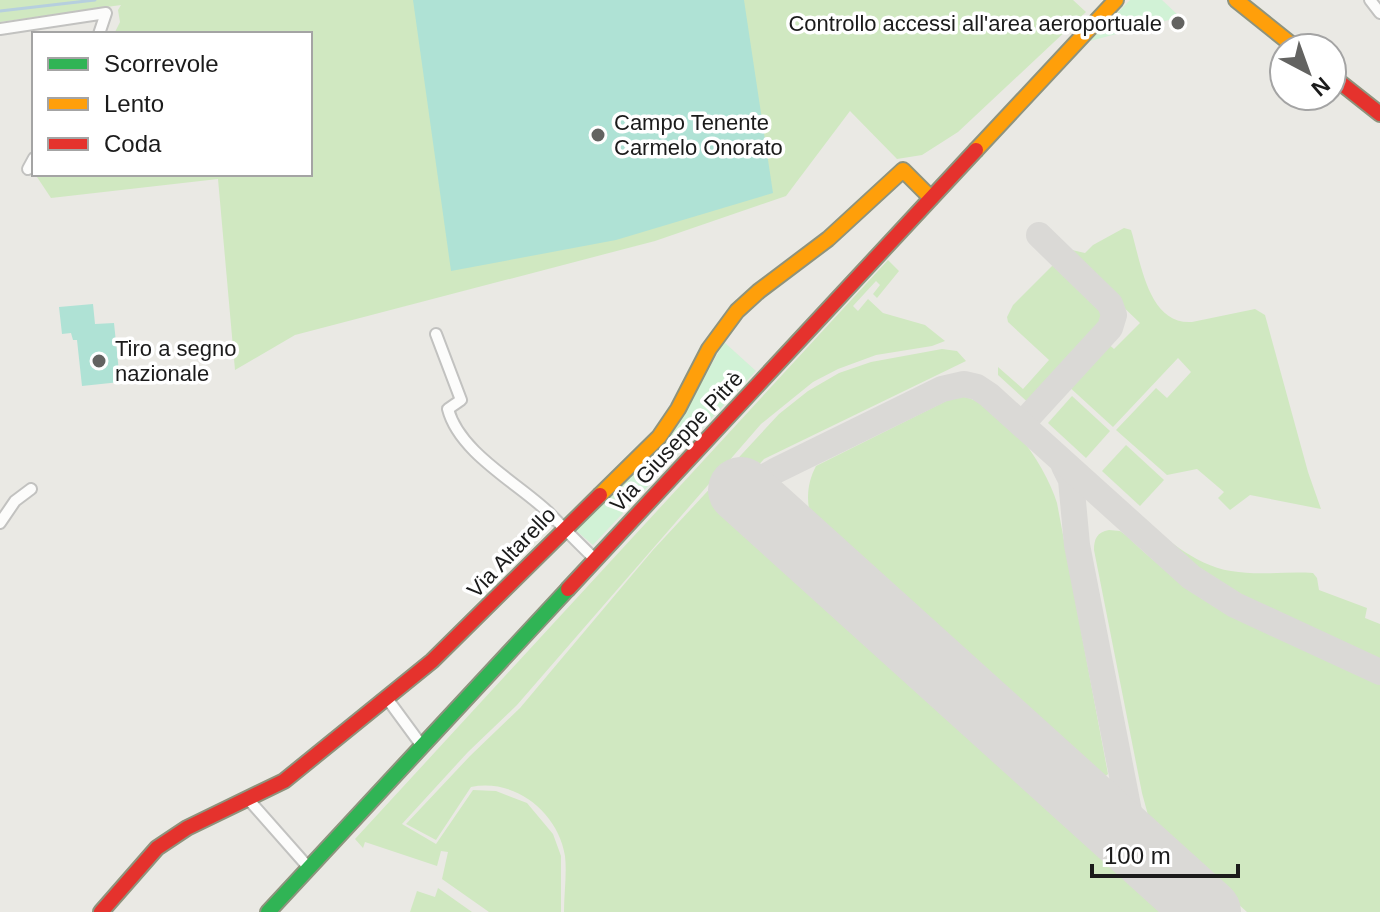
<svg xmlns="http://www.w3.org/2000/svg" width="1380" height="912" font-family="Arial,sans-serif">
  <style>
    .grass { fill: #d0e8c1 }
    .park { fill: #d1f2d6 }
    .pitch { fill: #afe2d5 }
    .lines { fill: none; stroke-linecap: round; stroke-linejoin: round }
    .stream { stroke: #b6cfde; stroke-width: 3 }
    .taxiway { stroke: #dad9d6; stroke-width: 26 }
    .runway { stroke: #dad9d6; stroke-width: 66 }
    .street-casing { stroke: #c2c2c0; stroke-width: 14 }
    .fast-casing { stroke: #8e937d; stroke-width: 18 }
    .slow-casing { stroke: #8e937d; stroke-width: 18 }
    .jam-casing { stroke: #8e937d; stroke-width: 18 }
    .street { stroke: #fcfcfb; stroke-width: 10 }
    .fast { stroke: #30b455; stroke-width: 14 }
    .slow { stroke: #ff9f0a; stroke-width: 14 }
    .jam { stroke: #e5322d; stroke-width: 14 }
    .poi-dot { fill: #636361; stroke: #fff; stroke-width: 3 }
    .labels { text-anchor: middle; stroke-width: 7; stroke-linejoin: round; paint-order: stroke }
    .poi-label { font-size: 22px; fill: #1b1b1b; stroke: #fff; text-anchor: start }
    .street-label { font-size: 22px; fill: #1b1b1b; stroke: #fff }
  </style>
  <rect width="100%" height="100%" fill="#eae9e4"/>
  <g class="grass">
    <path d="M 0,0 L 1073,0 L 1086,12 L 958,132 L 922,155 L 897,159 L 850,111 L 786,196 L 655,241 L 295,335 L 235,370 L 218,179 L 51,198 L 37,177 L 38,174 L 310,174 L 310,34 L 114,34 L 120,22 L 118,10 L 121,5 L 0,22 Z"/>
    <path d="M 1124,228 L 1131,230 C 1141,262 1148,325 1192,322 L 1255,309 L 1265,315 L 1308,472 L 1321,509 L 1250,495 L 1230,510 L 1218,498 L 1224,492 L 1197,469 L 1167,475 L 1116,430 L 1156,388 L 1167,398 L 1191,372 L 1178,358 L 1113,427 L 1066,384 L 1105,341 L 1114,349 L 1140,323 L 1068,254 L 1072,250 L 1085,253 L 1093,245 Z"/>
    <path d="M 888,260 L 899,271 L 877,298 L 873,294 L 880,285 L 876,281 L 853,306 L 858,311 L 868,299 L 883,313 L 925,325 L 945,341 L 932,346 L 876,355 L 838,369 L 813,382 L 761,424 L 517,705 L 468,752 L 402,824 L 436,844 L 473,790 L 496,791 L 527,803 L 553,834 L 561,856 L 561,912 L 489,912 L 442,879 L 448,852 L 441,851 L 437,866 L 365,842 L 363,848 L 355,839 Z"/>
    <path d="M 1063,261 L 1106,302 L 1110,315 L 1100,334 L 1033,407 L 998,375 L 998,367 L 1023,389 L 1049,360 L 1008,322 L 1007,317 L 1013,305 L 1056,262 Z"/>
    <path d="M 942,349 L 957,351 L 966,361 L 764,459 L 718,510 L 1164,912 L 564,912 C 564,894 567,874 565,856 C 558,812 515,778 471,787 L 436,840 L 406,824 L 470,756 L 520,708 L 653,550 L 779,414 L 808,391 L 839,373 L 871,362 Z"/>
    <path d="M 956,396 C 1001,398 1045,464 1057,503 L 1108,774 L 1101,780 L 811,518 C 806,500 807,483 816,466 Z"/>
    <path d="M 1072,396 L 1110,431 L 1086,458 L 1048,423 Z"/>
    <path d="M 1126,445 L 1164,480 L 1140,506 L 1102,471 Z"/>
    <path d="M 1113,491 C 1147,520 1185,564 1231,571 C 1259,576 1286,571 1313,573 L 1317,578 L 1319,590 L 1367,608 L 1365,618 L 1380,624 L 1380,663 L 1219,591 L 1163,547 L 1110,495 Z"/>
    <path d="M 1109,530 L 1120,531 L 1127,536 C 1197,607 1291,643 1380,684 L 1380,912 L 1247,912 L 1163,836 L 1148,815 L 1142,793 L 1094,550 C 1094,539 1097,532 1109,530 Z"/>
    <path d="M 438,888 L 472,912 L 410,912 L 417,891 L 435,897 Z"/>
  </g>
  <g class="park">
    <path d="M 1130,0 L 1162,0 L 1180,17 L 1090,41 Z"/>
    <path d="M 724,342 L 756,371 L 593,545 L 574,529 L 678,425 Z"/>
  </g>
  <g class="pitch">
    <path d="M 413,0 L 744,0 L 773,193 L 616,240 L 451,271 Z"/>
    <path d="M 93,304 L 95,324 L 114,323 L 120,382 L 82,386 L 77,340 L 73,340 L 71,333 L 62,334 L 59,307 Z"/>
  </g>
  <g class="lines">
    <path class="stream" d="M 0,11 L 95,0"/>
    <g class="taxiway">
      <path d="M 1031,414 L 1110,328 L 1114,315 L 1110,304 L 1039,235"/>
      <path d="M 1064,466 L 1071,480 L 1077,545 L 1136,847"/>
      <path d="M 747,495 L 761,479 L 775,471 L 942,389 L 964,384 L 977,387 L 989,395 L 1191,577 L 1235,605 L 1380,672"/>
    </g>
    <path class="runway" d="M 741,490 L 1208,912"/>
    <defs>
      <g id="street">
        <path d="M 1370,0 L 1380,13"/>
        <path d="M 0,29 L 106,13 L 99,34"/>
        <path d="M 28,169 L 34,158"/>
        <path d="M 436,334 L 461,400 L 448,409 C 459,452 516,482 547,511 C 563,527 579,544 596,560"/>
        <path d="M 0,523 L 15,501 L 31,489"/>
        <path d="M 386,697 L 422,746"/>
        <path d="M 248,799 L 309,868"/>
      </g>
      <path id="fast" d="M 268,912 L 568,589"/>
      <g id="slow">
        <path d="M 1236,0 L 1296,48"/>
        <path d="M 976,150 L 1116,0"/>
        <path d="M 600,495 L 659,437 L 678,409 L 709,349 L 737,311 L 759,291 L 828,239 L 903,170 L 931,198"/>
      </g>
      <g id="jam">
        <path d="M 1332,76 L 1380,114"/>
        <path d="M 568,589 L 976,150"/>
        <path d="M 101,912 L 157,848 L 187,828 L 284,781 L 432,661 L 600,495"/>
      </g>
    </defs>
    <use href="#street" class="street-casing"/>
    <use href="#fast" class="fast-casing"/>
    <use href="#slow" class="slow-casing"/>
    <use href="#jam" class="jam-casing"/>
    <use href="#street" class="street"/>
    <use href="#fast" class="fast"/>
    <use href="#slow" class="slow"/>
    <use href="#jam" class="jam"/>
  </g>
  <g class="poi-dot">
    <circle cx="1178" cy="23" r="8"/>
    <circle cx="598" cy="135" r="8"/>
    <circle cx="99" cy="361" r="8"/>
  </g>
  <g class="labels">
    <g class="poi-label">
      <text x="1162" y="31" text-anchor="end">Controllo accessi all'area aeroportuale</text>
      <text x="614" y="130">Campo Tenente<tspan x="614" dy="25">Carmelo Onorato</tspan></text>
      <text x="115" y="356">Tiro a segno<tspan x="115" dy="25">nazionale</tspan></text>
    </g>
    <g class="street-label">
      <text transform="translate(676 441) rotate(-47)" y="8">Via Giuseppe Pitrè</text>
      <text transform="translate(511 552) rotate(-46)" y="8">Via Altarello</text>
    </g>
  </g>
  <rect x="32" y="32" width="280" height="144" fill="#ffffff" stroke="#a4a4a4" stroke-width="2"/>
  <rect x="48" y="58" width="40" height="12" fill="#30b455" stroke="#a4a4a4" stroke-width="2"/>
  <text x="104" y="72" font-size="24" fill="#1b1b1b">Scorrevole</text>
  <rect x="48" y="98" width="40" height="12" fill="#ff9f0a" stroke="#a4a4a4" stroke-width="2"/>
  <text x="104" y="112" font-size="24" fill="#1b1b1b">Lento</text>
  <rect x="48" y="138" width="40" height="12" fill="#e5322d" stroke="#a4a4a4" stroke-width="2"/>
  <text x="104" y="152" font-size="24" fill="#1b1b1b">Coda</text>
  <g transform="translate(1308 72) rotate(139)"><circle r="38" fill="#ffffff" stroke="#a4a4a4" stroke-width="2"/>
  <path d="M0-6L14 30L0 20L-14 30Z" fill="#636361"/>
  <text y="-12" font-size="22" font-weight="bold" text-anchor="middle" fill="#1b1b1b">N</text>
  </g>
  <path d="M1092 864v12h146v-12" fill="none" stroke="#1b1b1b" stroke-width="4"/>
  <text x="1104" y="864" font-size="24" fill="#1b1b1b" stroke="#ffffff" stroke-width="6" paint-order="stroke">100 m</text>
</svg>
